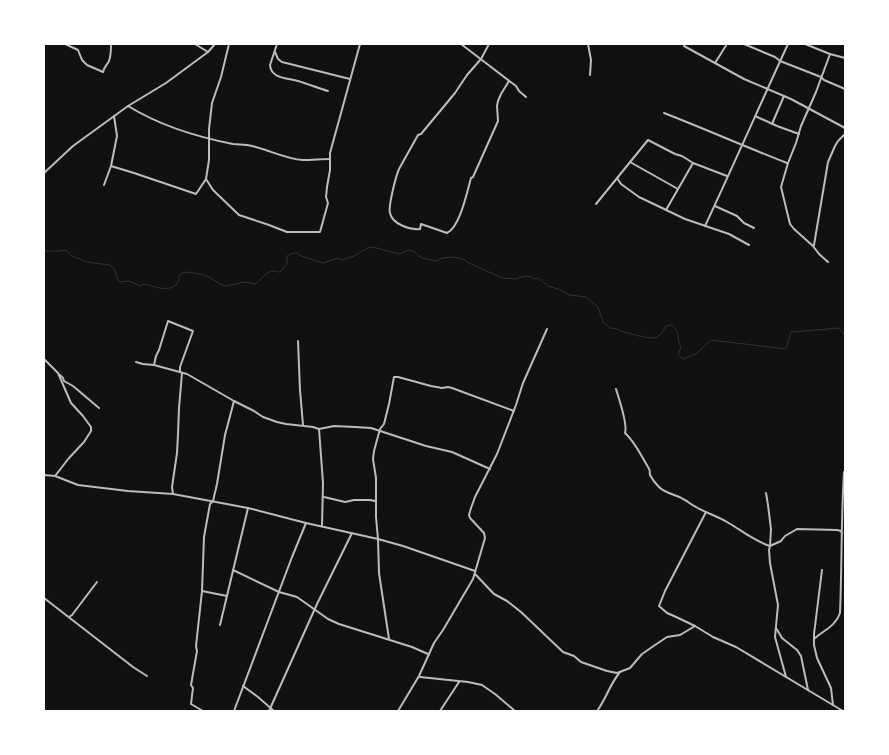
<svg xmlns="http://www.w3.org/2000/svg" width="889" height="755" font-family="'PT Sans Narrow',sans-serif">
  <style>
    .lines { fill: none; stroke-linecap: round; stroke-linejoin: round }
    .stream { stroke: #333; stroke-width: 1 }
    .minor { stroke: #bcbcbc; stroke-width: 2 }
  </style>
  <rect width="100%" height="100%" fill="#111"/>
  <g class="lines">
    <path class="stream" d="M 44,251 L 60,251 L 66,250 C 72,259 79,257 86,262 L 110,265 L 114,269 L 119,282 L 129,281 L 141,286 L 144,284 C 153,286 171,294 178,282 C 179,280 179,277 180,274 L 186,272 L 200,274 L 209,277 L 220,284 L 226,286 L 245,282 L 255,284 C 261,281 265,272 272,271 C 275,271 278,272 280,272 L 287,264 L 287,256 L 293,253 L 297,253 L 301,256 L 323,263 L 337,258 L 342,260 L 354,256 L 368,248 L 373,247 L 399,254 L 409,250 L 413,251 L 422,258 L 436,261 L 443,258 L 452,257 L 463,259 L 469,263 L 502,278 L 516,279 L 521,277 L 526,276 L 531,277 L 534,279 L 538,278 L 548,286 L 561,290 L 569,295 L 586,297 L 598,307 L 603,322 L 610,328 C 616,328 619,330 624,332 C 635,335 645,338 656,338 L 661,334 L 666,326 L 672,325 C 681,332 676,339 681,347 L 678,355 L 683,359 L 696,354 L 711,340 L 786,349 L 791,332 L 839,328 L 845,336"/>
    <g class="minor">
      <path d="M 65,44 L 78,50 L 82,60 L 87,65 L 103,72 C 104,67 107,65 109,61 C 111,56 111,49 111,44"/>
      <path d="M 195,44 L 208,52"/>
      <path d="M 277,44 L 270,65 C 271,79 288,78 298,81 C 308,84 318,88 328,91"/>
      <path d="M 461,44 L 516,86 L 519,91 L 526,97"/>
      <path d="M 489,44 L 481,59 L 467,75 L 455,93 L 421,134 L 418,135 L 399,169 C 396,176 388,206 390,213 C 392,224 410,230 420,229 L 421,224 L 447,233 C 460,227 467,192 471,178 L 473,177 L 498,121 L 497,106 L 498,101 L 501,94 L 509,81"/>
      <path d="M 588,44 L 591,60 L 590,75"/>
      <path d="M 685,44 L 684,46 L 744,79 L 791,99 L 845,128"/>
      <path d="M 744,44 L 775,57 L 780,61 L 821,77 L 824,80 L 845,89"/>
      <path d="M 805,44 L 830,54 L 845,58"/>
      <path d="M 275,52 L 278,59 L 282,62 L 350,79"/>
      <path d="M 715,63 L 727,44"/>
      <path d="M 128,106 C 159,125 197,137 233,144 C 239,145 245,144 252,146 C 269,150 286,159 303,160 C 312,160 321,159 330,159"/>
      <path d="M 664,113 C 705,129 746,147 787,163"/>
      <path d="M 755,116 L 777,126 L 799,134"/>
      <path d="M 772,124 L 784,96"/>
      <path d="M 630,162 L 678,189"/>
      <path d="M 111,166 L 134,173 L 196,194 L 206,179 L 209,160 L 209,129 L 212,103 L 221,77 L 229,44"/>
      <path d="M 44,173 L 73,146 L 128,106 L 166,83 L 208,52 L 215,44"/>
      <path d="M 617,178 L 621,184 L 639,197 L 685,219 L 729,234 L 749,245"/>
      <path d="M 206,179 L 213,190 L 239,215 L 269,225 L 287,232 L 320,232 L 328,203 L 326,197 L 327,187 L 330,170 L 330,153 L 360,44"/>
      <path d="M 104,185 L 111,166 L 117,136 L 114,116"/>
      <path d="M 596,204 L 648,140 L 675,154 L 682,156 L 693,163 L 727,176"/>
      <path d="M 715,206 L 737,216 L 744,223 L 754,228"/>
      <path d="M 666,210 L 693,163"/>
      <path d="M 705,226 C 733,166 760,105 788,44"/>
      <path d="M 814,245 L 828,162 L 835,146 L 838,141 L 845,134"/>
      <path d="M 828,262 L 819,254 L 813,246 L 794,229 L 790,224 L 781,187 L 788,163 L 796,143 L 801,126 L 816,92 L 830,54"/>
      <path d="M 298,341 L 300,390 L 303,425"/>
      <path d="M 44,359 L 58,373 L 71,403 L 83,416 L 91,427 L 91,431 L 84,442 L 69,458 L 55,476"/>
      <path d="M 136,362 L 143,364 L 154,365 L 187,374 L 234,401 L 254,411 L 263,417 L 277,422 L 286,424 L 313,427 L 319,429 L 334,426 L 355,427 L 371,428 L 426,446 L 452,452 L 490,469"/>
      <path d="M 154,365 L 156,356 L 159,350 L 168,321 L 193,331 L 180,367 L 180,371"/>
      <path d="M 60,375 L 63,378 L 64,381 L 73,386 L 99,408"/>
      <path d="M 616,389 C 619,399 628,424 625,433 C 636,443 641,456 648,467 C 651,471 649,470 650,475 C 652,479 656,484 659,487 C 666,494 675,494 683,499 C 688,501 691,505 696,507 C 706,513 717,516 727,522 C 741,530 754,541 770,546 L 781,541 L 785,536 L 797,529 L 837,530 L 841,531 L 842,533"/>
      <path d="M 319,429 L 323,483 L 322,526"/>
      <path d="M 44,475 L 55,476 L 78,485 L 128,491 L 173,494 L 248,508 L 306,523 L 378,539 L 403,546 L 475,571"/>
      <path d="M 766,493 L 768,505 L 771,529 L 770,546 L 769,550 L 770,563 L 778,605 L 775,637 L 786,677"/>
      <path d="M 173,494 L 172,487 L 177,453 L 178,434 L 179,408 L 182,373"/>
      <path d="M 324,497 L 345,502 L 354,500 L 370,500 L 375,501"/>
      <path d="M 706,512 L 665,591 L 659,606 L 667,613 L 674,616 L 695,626 L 713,637 L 736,647 L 843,711"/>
      <path d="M 233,570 L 279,592 L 297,597 L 328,619 L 339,624 L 412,647 L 428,654"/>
      <path d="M 822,570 L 814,634 L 814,645 L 817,658 L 831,688 L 833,705"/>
      <path d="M 475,574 L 494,594 L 507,601 L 521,612 L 563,652 L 574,656 L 581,662 L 607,671 L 617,673 L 630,668 L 642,654 L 655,645 L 667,637 L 680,635 L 695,626"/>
      <path d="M 202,591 L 227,596"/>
      <path d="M 44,598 L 133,667 L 147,676"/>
      <path d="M 69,617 L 72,615 L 97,582"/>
      <path d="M 220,625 L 248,508"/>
      <path d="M 776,628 L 782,638 L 797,650 L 801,656 L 808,690"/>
      <path d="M 389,639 L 379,573 L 378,539 L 376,517 L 376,478 L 373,459 L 374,451 L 380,429 L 384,424 L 389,404 L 394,377 L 398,377 L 431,386 L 442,388 L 448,387 L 452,388 L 514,411"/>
      <path d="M 814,639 C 824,630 836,626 840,613 C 842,566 841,519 844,472"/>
      <path d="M 420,677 L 468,682 L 482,685 L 495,694 L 515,711"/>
      <path d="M 243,686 L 258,697 L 274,711"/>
      <path d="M 203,711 L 191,704 L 193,688 L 191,685 L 197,651 L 196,646 L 202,591 L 204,537 L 210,504 L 213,501 L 217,484 L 225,435 L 234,401"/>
      <path d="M 234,711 L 292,557 L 306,523"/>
      <path d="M 269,711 L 317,604 L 352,533"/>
      <path d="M 398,711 L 419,676 L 434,643 L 443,630 L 473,579 L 485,538 L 484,533 L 470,518 L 469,515 L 471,508 L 475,497 L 497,454 L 516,405 L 523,383 L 547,329"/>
      <path d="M 440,711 L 459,682"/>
      <path d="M 597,711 C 606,699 610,684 620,672"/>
    </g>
  </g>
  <rect width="889" height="755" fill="none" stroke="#ffffff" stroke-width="90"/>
</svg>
